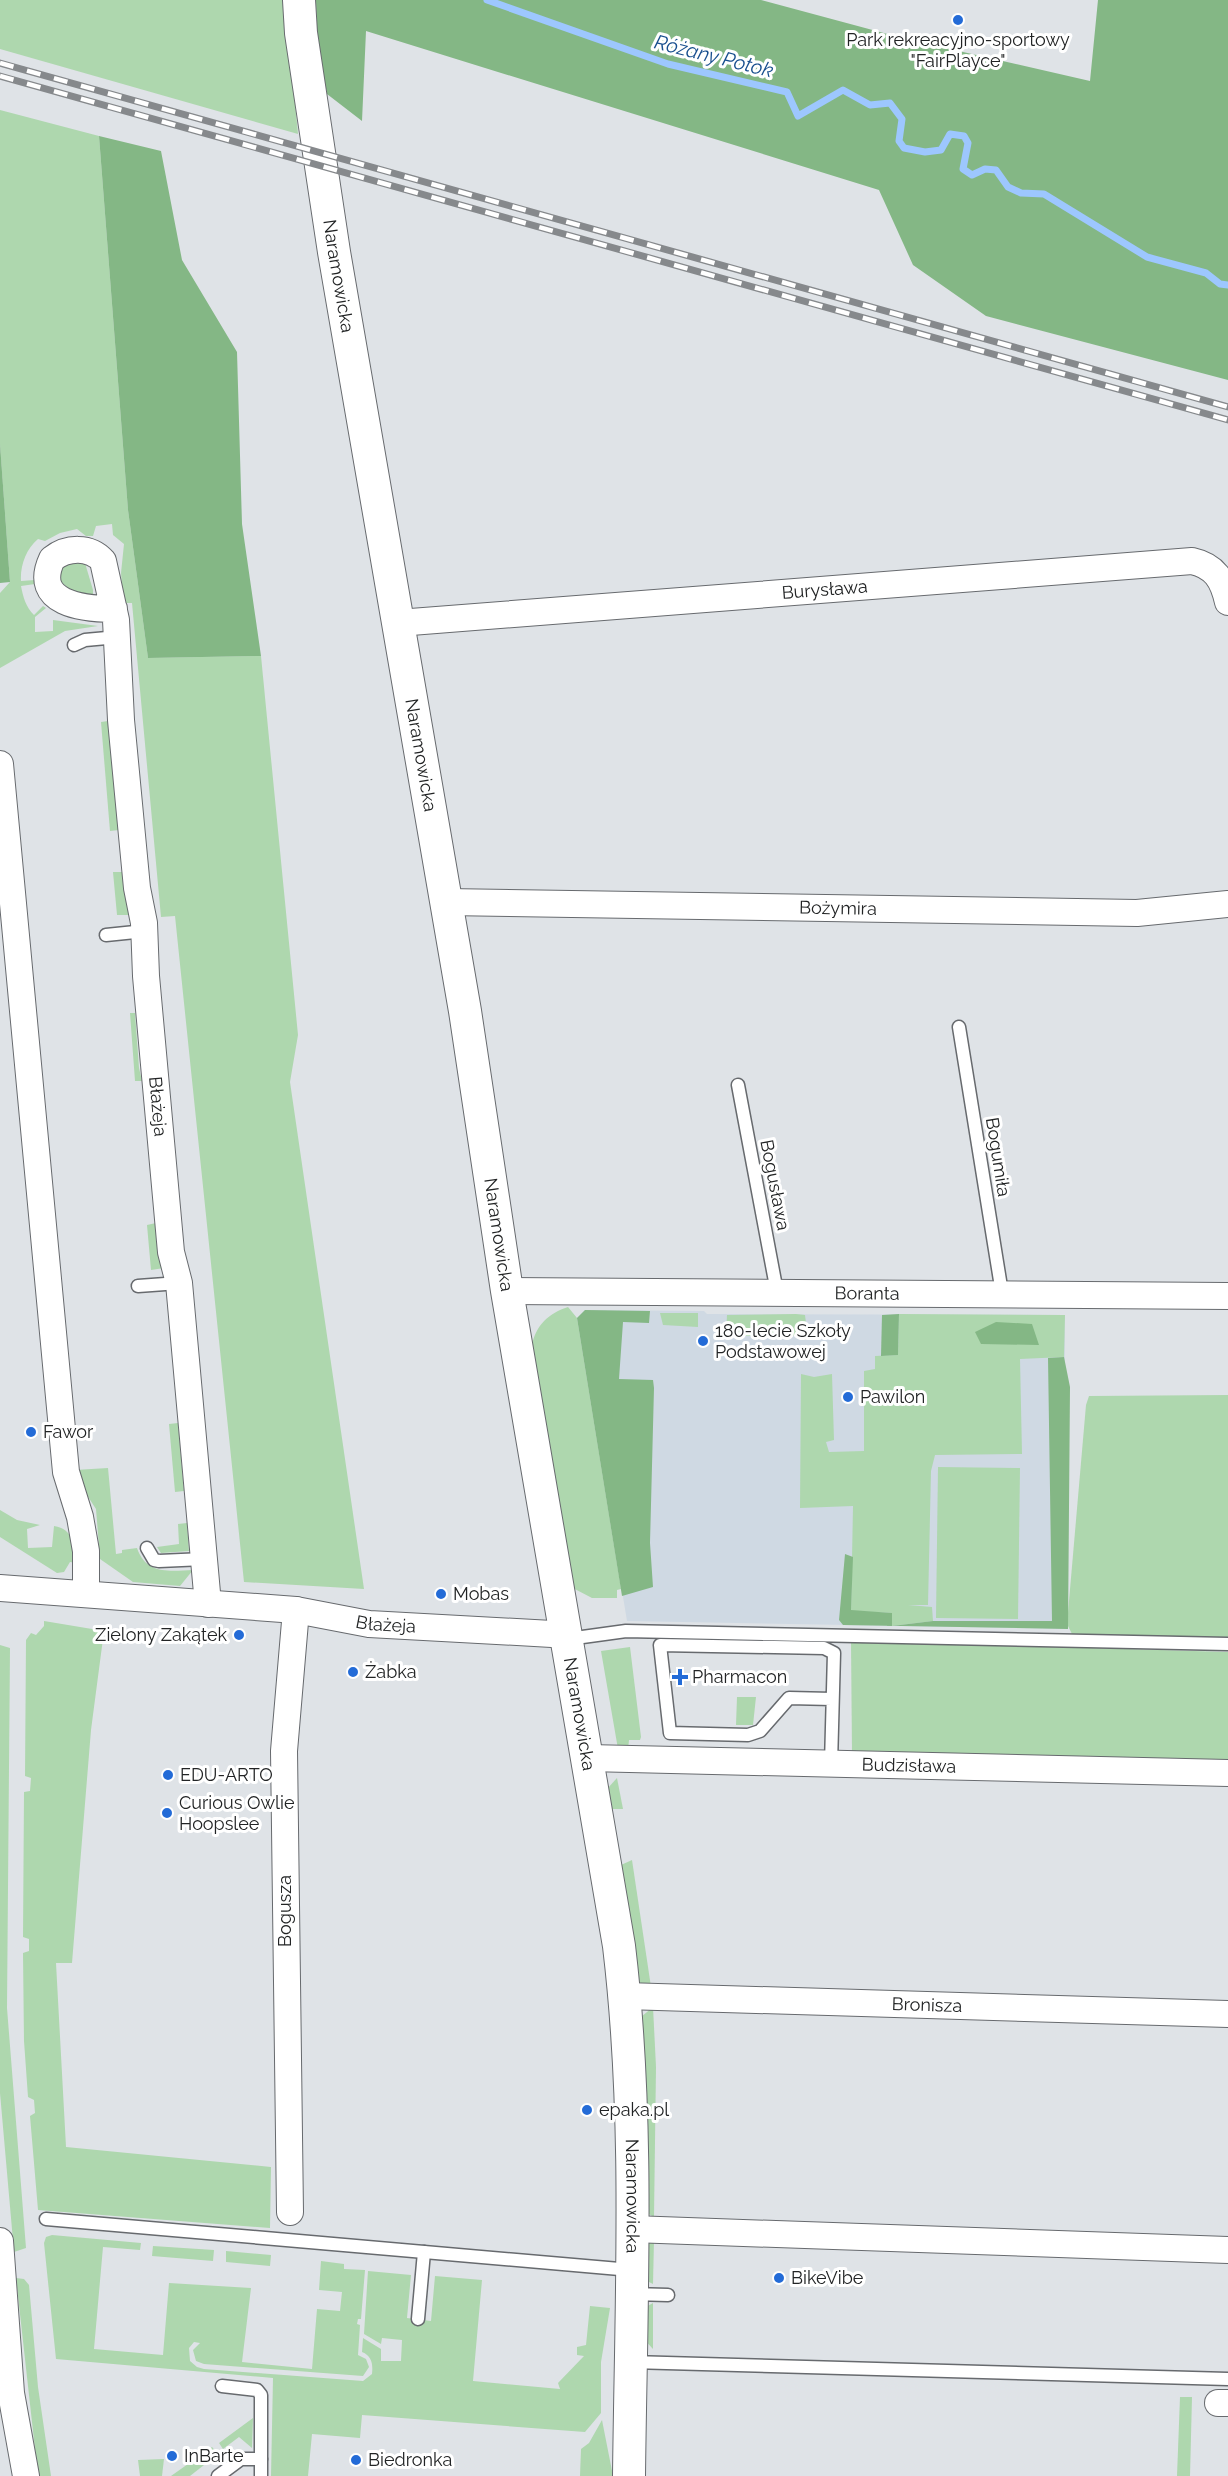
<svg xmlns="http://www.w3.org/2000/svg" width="1228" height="2476" font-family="Raleway,sans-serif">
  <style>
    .built { fill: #cfd9e3 }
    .green { fill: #aed7ae }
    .forest { fill: #84b785 }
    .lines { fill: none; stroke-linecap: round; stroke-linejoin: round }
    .stream { stroke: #9dc7fe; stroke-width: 7 }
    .service-casing { stroke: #676a6e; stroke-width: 15 }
    .minor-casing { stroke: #676a6e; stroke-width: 28 }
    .tertiary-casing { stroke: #676a6e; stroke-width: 34 }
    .service { stroke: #fff; stroke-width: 12 }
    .minor { stroke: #fff; stroke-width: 26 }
    .tertiary { stroke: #fff; stroke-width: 32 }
    .rail-casing { stroke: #86898c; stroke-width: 7 }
    .rail { stroke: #fff; stroke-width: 4.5; stroke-dasharray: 14; stroke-linecap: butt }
    .poi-dot { fill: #236bd7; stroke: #fff; stroke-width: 2 }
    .labels { text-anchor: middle; stroke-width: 6; stroke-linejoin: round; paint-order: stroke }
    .poi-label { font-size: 18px; fill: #222425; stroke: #fff; text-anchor: start }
    .street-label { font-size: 18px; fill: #222425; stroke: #fff }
    .water-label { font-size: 20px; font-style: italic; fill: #184f8e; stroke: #fff }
  </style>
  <rect width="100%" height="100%" fill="#dfe3e7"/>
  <path class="built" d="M 585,1310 L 704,1311 L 707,1314 L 1065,1315 L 1064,1532 L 1068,1629 L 627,1621 L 577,1318 Z"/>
  <g class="green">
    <path d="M 0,0 L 285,0 L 298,134 L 0,49 Z"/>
    <path d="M 0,110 L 99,136 L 128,510 L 148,658 L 261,656 L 298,1035 L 290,1082 L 364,1589 L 244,1582 L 175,916 L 161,917 L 132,603 L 125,603 L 123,599 L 121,573 L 124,544 L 113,535 L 112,524 L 96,526 L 93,536 L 86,536 L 77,529 L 60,533 L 45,541 L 38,539 C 26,549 20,566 21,581 L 35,580 L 35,584 L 21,586 C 23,597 26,607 34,615 L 43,606 L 46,608 L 35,617 L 35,632 L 53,631 L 53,620 L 98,626 L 65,631 L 0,668 L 0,593 L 10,582 L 0,444 Z"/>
    <path d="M 64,561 L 85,563 L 93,590 L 93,596 L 82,599 L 61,582 L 57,572 Z"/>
    <path d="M 108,721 L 119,830 L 110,831 L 101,722 Z"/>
    <path d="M 113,872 L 123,872 L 129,915 L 117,915 Z"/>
    <path d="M 130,1013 L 135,1013 L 139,1068 L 142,1081 L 135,1081 Z"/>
    <path d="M 156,1223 L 164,1268 L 151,1270 L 147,1225 Z"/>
    <path d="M 568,1307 L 577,1318 L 621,1589 L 617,1590 L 617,1598 L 592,1598 L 569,1586 L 532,1345 C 536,1325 549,1313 568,1307 Z"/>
    <path d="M 660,1313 L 698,1313 L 698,1327 L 663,1325 Z"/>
    <path d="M 796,1314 L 805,1315 L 806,1323 L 801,1336 L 726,1336 L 727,1315 Z"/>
    <path d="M 899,1314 L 1065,1315 L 1064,1357 L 1020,1359 L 1022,1454 L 935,1455 L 931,1471 L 928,1605 L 908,1605 L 932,1607 L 933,1621 L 892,1626 L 892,1613 L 851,1611 L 853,1506 L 800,1508 L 801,1374 L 814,1377 L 832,1374 L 834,1440 L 826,1442 L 829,1452 L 864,1451 L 864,1371 L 875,1369 L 875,1356 L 898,1355 Z"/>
    <path d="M 1228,1395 L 1228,1641 L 1131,1639 L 1072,1634 L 1067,1624 L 1086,1405 L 1089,1396 Z"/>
    <path d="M 178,1423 L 184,1491 L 175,1492 L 169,1424 Z"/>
    <path d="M 938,1467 L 1020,1468 L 1018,1619 L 936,1618 Z"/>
    <path d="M 108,1468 L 116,1554 L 122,1553 L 122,1550 L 137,1548 C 146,1575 170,1571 193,1570 L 180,1586 L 133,1582 L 100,1559 L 96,1509 L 83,1489 L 75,1470 Z"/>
    <path d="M 0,1510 L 17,1520 L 40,1525 L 27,1529 L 28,1548 L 52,1547 L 54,1526 C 74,1529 73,1545 77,1563 L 70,1562 L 64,1572 L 57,1573 L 0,1537 Z"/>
    <path d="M 187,1523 L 189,1551 L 161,1553 L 157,1547 L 179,1544 L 178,1524 Z"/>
    <path d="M 44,1621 L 104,1631 L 91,1730 L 72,1963 L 56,1963 L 66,2147 L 271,2167 L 270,2228 L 38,2210 L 30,2116 L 35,2113 L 34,2100 L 28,2097 L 24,2041 L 23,1953 L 29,1951 L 29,1939 L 23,1937 L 24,1792 L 30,1791 L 31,1778 L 25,1776 L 26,1640 L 31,1633 L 36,1635 L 44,1626 Z"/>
    <path d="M 851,1641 L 1228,1652 L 1228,1765 L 852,1754 Z"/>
    <path d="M 0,1645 L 10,1648 L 7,2008 L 26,2248 L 14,2252 L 0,2093 Z"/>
    <path d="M 630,1647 L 641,1737 L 640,1740 L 629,1740 L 628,1750 L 618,1749 L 601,1651 Z"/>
    <path d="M 737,1697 L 756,1697 L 753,1725 L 736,1725 Z"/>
    <path d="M 617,1778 L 623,1809 L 611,1809 L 607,1789 Z"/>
    <path d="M 632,1860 L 651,1987 L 636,1981 L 621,1865 Z"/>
    <path d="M 653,2007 L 656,2067 L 654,2217 L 647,2213 L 641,2017 Z"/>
    <path d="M 52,2235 L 141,2243 L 140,2250 L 103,2247 L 94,2349 L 163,2355 L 169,2283 L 251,2288 L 242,2362 L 312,2369 L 317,2309 L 340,2311 L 342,2292 L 319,2290 L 321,2261 L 344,2264 L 344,2269 L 365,2270 L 361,2319 L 358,2319 L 357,2324 L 360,2325 L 358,2355 L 366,2359 L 369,2367 L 363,2376 L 204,2364 L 196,2361 L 193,2350 L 200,2343 L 194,2342 L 189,2348 L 190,2361 L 197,2367 L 204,2369 L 363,2381 L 372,2374 C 373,2364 372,2356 362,2352 L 363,2338 L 381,2349 L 381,2361 L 401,2361 L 402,2340 L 382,2338 L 381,2344 L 364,2334 L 368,2271 L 411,2275 L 407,2318 L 431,2321 L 435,2276 L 482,2280 L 473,2381 L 560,2389 L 558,2383 L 584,2356 L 577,2355 L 577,2347 L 586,2345 L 590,2306 L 610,2308 L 601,2362 L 601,2413 L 585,2432 L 362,2415 L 360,2438 L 312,2434 L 308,2476 L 271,2476 L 273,2378 L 56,2359 L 44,2243 L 46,2237 Z"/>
    <path d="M 654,2240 L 653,2284 L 645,2280 L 646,2245 Z"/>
    <path d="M 153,2246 L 214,2250 L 213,2261 L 152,2256 Z"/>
    <path d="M 226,2251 L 271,2255 L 270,2266 L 226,2262 Z"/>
    <path d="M 16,2278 L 24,2279 L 29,2285 L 38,2387 L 51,2476 L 38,2476 Z"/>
    <path d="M 653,2303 L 653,2349 L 641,2336 L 646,2307 Z"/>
    <path d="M 1180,2397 L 1192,2397 L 1190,2476 L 1177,2476 Z"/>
    <path d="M 253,2418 L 252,2448 L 239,2437 L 223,2449 L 219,2443 Z"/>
    <path d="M 602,2420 L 613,2476 L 580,2476 L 581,2449 L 589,2443 Z"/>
    <path d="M 212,2447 L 218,2454 L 190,2476 L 171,2476 Z"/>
    <path d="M 164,2459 L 162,2476 L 140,2476 L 138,2460 Z"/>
  </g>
  <g class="forest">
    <path d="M 316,0 L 761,0 L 906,39 L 1090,81 L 1098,0 L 1228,0 L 1228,380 L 986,316 L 913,265 L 879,190 L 366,31 L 362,121 L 327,94 L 317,39 Z"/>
    <path d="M 99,136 L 161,151 L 182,260 L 237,352 L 242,524 L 261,656 L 148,658 L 128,510 Z"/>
    <path d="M 0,444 L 10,582 L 0,583 Z"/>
    <path d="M 585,1310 L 650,1311 L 649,1323 L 623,1322 L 619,1379 L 653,1380 L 654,1388 L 650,1543 L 653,1587 L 622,1596 L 577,1318 Z"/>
    <path d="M 899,1314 L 898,1355 L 881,1356 L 882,1315 Z"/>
    <path d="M 996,1322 L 1032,1324 L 1039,1345 L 981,1344 L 975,1332 Z"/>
    <path d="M 1064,1357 L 1070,1387 L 1068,1629 L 843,1625 L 839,1620 L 845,1554 L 853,1557 L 851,1610 L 892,1613 L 892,1626 L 933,1621 L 1052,1621 L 1048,1358 Z"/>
  </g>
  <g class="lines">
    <path class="stream" d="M 487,0 L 668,64 L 787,92 L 798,116 L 843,90 L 870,105 L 890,103 L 902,119 L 899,141 L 904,148 L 925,152 L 941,150 L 950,134 L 964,136 L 968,143 L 963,169 L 972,175 L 985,169 L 996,170 L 1008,187 L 1021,193 L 1044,194 L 1147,257 L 1206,273 L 1220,284 L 1228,285"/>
    <defs>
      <g id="service">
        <path d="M 74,645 L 85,640 L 118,637"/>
        <path d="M 106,935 L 145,931"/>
        <path d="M 959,1027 L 1002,1293"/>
        <path d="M 738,1085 L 777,1292"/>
        <path d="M 138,1286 L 179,1283"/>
        <path d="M 147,1548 L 154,1560 L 159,1561 L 204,1559"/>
        <path d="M 568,1639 L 626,1631 L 1228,1644"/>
        <path d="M 831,1764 L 834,1653 L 824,1648 L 660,1645 L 670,1733 L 748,1735 L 760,1731 L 789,1698 L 832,1699"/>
        <path d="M 46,2219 L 631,2270"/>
        <path d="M 632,2294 L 668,2295"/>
        <path d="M 418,2319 L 424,2252"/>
        <path d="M 631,2362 L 1228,2379"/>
        <path d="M 222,2386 L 257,2390 L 261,2395 L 261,2476"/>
        <path d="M 218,2476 L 241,2459 L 261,2459"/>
      </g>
      <g id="minor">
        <path id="s1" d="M 114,609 C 84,609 31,604 52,559 C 67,547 90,546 103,561 L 116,620 L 121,720 L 137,888 L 144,923 L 146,976 L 171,1252 L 179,1283 L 208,1604"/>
        <path id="s2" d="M 398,623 L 1192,561 C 1215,566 1223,580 1228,602"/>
        <path d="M 0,764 L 66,1472 L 80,1517 L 86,1551 L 86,1594"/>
        <path id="s3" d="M 446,902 L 1137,913 L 1228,904"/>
        <path id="s4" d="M 507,1291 L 1228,1296"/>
        <path id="s5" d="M 0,1588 L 296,1610 L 369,1624 L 552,1634 L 566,1631"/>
        <path id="s6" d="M 588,1758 L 1228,1773"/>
        <path id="s7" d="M 625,1996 L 1228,2014"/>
        <path d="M 290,2212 L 284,1751 L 296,1610"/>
        <path d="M 632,2229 L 1228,2250"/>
        <path d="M 0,2241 L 11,2393 L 26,2476"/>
        <path d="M 1218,2403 L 1228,2403"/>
      </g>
      <g id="tertiary">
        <path id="s8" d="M 299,0 L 301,33 L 334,252 L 465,1011 L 507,1291 L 619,1946 C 640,2121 631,2299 629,2476"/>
      </g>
    </defs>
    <use href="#service" class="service-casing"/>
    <use href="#minor" class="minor-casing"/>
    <use href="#tertiary" class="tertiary-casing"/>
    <use href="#service" class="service"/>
    <use href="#minor" class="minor"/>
    <use href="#tertiary" class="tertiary"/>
    <defs>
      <g id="rail">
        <path d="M 0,63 L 1228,407"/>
        <path d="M 0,76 L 1228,420"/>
      </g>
    </defs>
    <use href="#rail" class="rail-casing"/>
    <use href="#rail" class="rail"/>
  </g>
  <g class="poi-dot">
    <circle cx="958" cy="20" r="6"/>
    <circle cx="703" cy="1341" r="6"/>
    <circle cx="848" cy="1397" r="6"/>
    <circle cx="31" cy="1432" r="6"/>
    <circle cx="441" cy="1594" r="6"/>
    <circle cx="239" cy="1635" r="6"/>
    <circle cx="353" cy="1672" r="6"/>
    <path d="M677 1668h6v6h6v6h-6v6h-6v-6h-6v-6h6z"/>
    <circle cx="168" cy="1775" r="6"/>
    <circle cx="167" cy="1813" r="6"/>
    <circle cx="587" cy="2110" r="6"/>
    <circle cx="779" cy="2278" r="6"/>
    <circle cx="172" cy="2456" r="6"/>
    <circle cx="356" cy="2460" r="6"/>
  </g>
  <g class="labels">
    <g class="poi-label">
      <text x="958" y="46" text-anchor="middle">Park rekreacyjno-sportowy<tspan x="958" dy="21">"FairPlayce"</tspan></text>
      <text x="715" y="1337">180-lecie Szkoły<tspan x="715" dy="21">Podstawowej</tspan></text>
      <text x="860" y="1403">Pawilon</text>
      <text x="43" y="1438">Fawor</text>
      <text x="453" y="1600">Mobas</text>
      <text x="227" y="1641" text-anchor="end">Zielony Zakątek</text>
      <text x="365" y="1678">Żabka</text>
      <text x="692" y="1683">Pharmacon</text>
      <text x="180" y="1781">EDU-ARTO</text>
      <text x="179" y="1809">Curious Owlie<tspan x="179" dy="21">Hoopslee</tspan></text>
      <text x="599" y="2116">epaka.pl</text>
      <text x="791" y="2284">BikeVibe</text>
      <text x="184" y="2462">InBarte</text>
      <text x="368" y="2466">Biedronka</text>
    </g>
    <g class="street-label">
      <text dy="6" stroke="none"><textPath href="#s8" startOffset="279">Naramowicka</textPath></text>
      <text dy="6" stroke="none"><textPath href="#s2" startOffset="428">Burysława</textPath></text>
      <text dy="6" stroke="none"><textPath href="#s8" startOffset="765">Naramowicka</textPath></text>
      <text dy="6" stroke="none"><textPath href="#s3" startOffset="392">Bożymira</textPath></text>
      <text dy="6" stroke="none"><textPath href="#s1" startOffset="706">Błażeja</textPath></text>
      <text transform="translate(998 1157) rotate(81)" y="6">Bogumiła</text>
      <text transform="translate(775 1185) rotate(79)" y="6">Bogusława</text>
      <text dy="6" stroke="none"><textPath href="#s8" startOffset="1251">Naramowicka</textPath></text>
      <text dy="6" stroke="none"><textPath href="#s4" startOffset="360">Boranta</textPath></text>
      <text dy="6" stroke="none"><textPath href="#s5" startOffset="388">Błażeja</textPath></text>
      <text dy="6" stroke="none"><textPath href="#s8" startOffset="1737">Naramowicka</textPath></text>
      <text dy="6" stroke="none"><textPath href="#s6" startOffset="321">Budzisława</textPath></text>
      <text transform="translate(285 1911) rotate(-90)" y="6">Bogusza</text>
      <text dy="6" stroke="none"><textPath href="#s7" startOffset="302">Bronisza</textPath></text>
      <text dy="6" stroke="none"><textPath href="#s8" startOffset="2223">Naramowicka</textPath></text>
    </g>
    <g class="water-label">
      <text transform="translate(714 56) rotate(14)" y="7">Różany Potok</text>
    </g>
  </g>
</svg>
